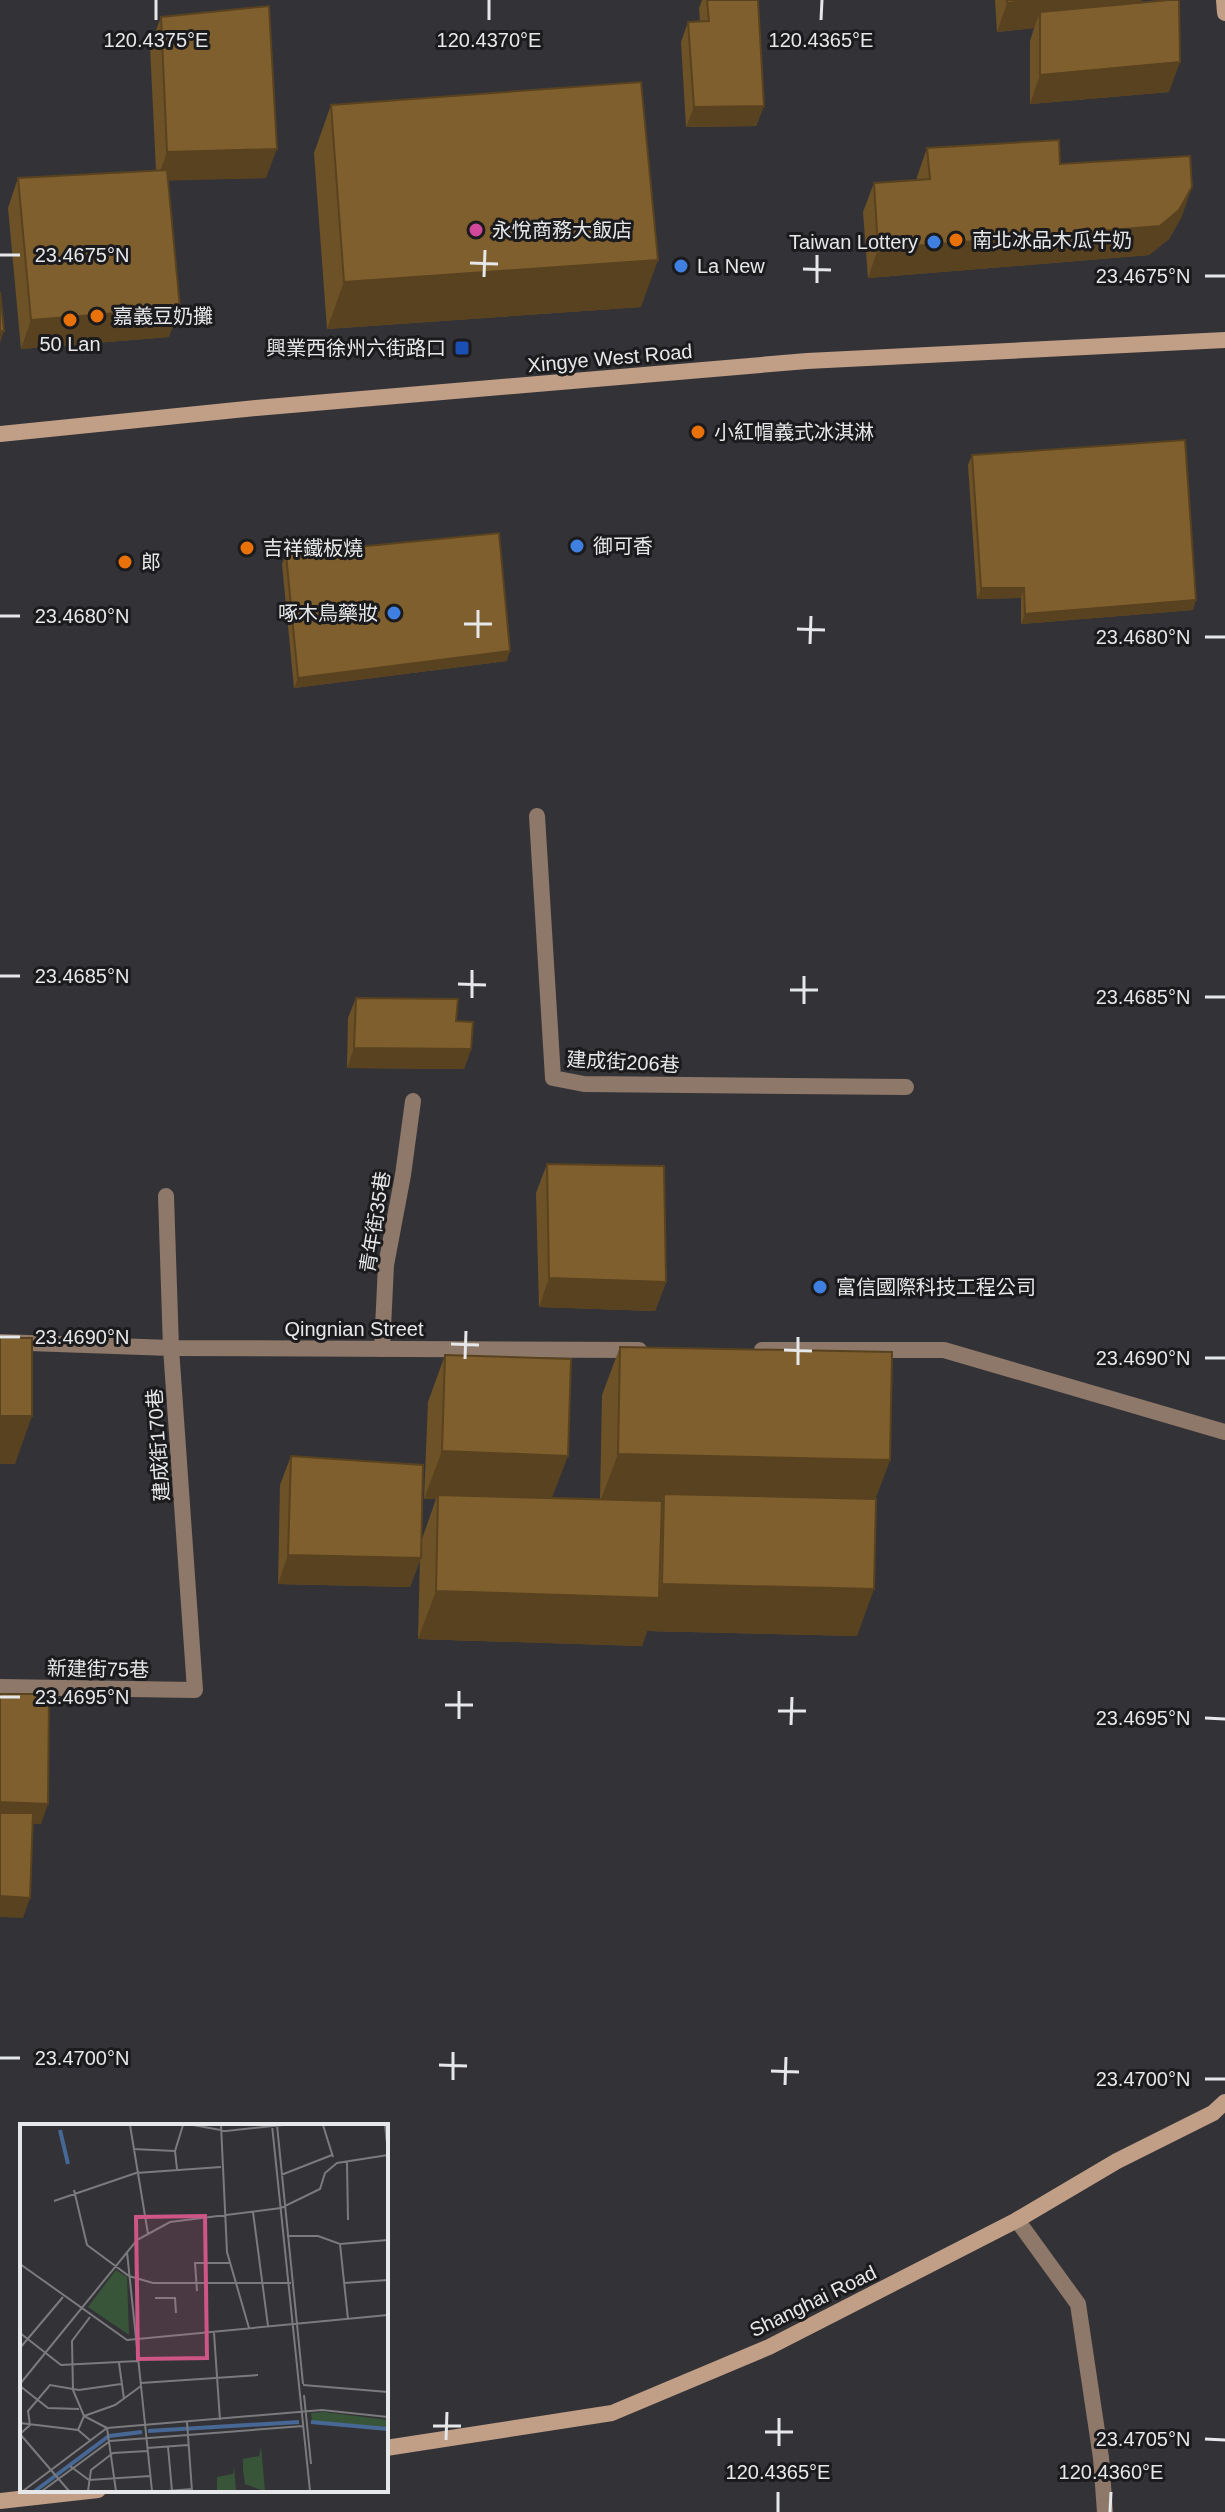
<svg xmlns="http://www.w3.org/2000/svg" width="1225" height="2512" font-family="Arial,'Noto Sans TC',sans-serif">
  <style>
    .lines { fill: none; stroke-linecap: round; stroke-linejoin: round }
    .street { stroke: #8e7869; stroke-width: 16 }
    .secondary { stroke: #c19e86; stroke-width: 16 }
    .wall { fill: #6d5227 }
    .shaded-wall { fill: #594220 }
    .building { fill: #7f5f2d; stroke: #594220; stroke-width: 2 }
    .ticks { fill: none; stroke: #e6e7e9; stroke-width: 3 }
    .hotel-dot { fill: #d1479c; stroke: #1b1b1d; stroke-width: 3 }
    .food-dot { fill: #e8710a; stroke: #1b1b1d; stroke-width: 3 }
    .shop-dot { fill: #3f7fe0; stroke: #1b1b1d; stroke-width: 3 }
    .transit-dot { fill: #1a4fb4; stroke: #1b1b1d; stroke-width: 3 }
    .labels { text-anchor: middle; stroke-width: 6; stroke-linejoin: round; paint-order: stroke }
    .poi-label { font-size: 20px; fill: #e6e7e9; stroke: #1b1b1d; text-anchor: start }
    .street-label { font-size: 20px; fill: #e6e7e9; stroke: #1b1b1d }
    .inset-river { fill: none; stroke: #476894; stroke-width: 4 }
    .inset-road { fill: none; stroke: #7b7b7e; stroke-width: 2 }
    .view { fill: #cd5686; fill-opacity: 0.15; stroke: #cd5686; stroke-width: 4 }
    .inset-edge { fill: none; stroke: #e6e7e9; stroke-width: 4 }
    .ticks-label { font-size: 20px; text-anchor: middle; fill: #e6e7e9; stroke: #1b1b1d; stroke-width: 6; stroke-linejoin: round; paint-order: stroke }
  </style>
  <rect width="100%" height="100%" fill="#333337"/>
  <g class="lines">
    <g class="street">
      <path d="M 537,816 L 553,1078 L 584,1084 L 906,1087"/>
      <path d="M 0,1342 L 171,1348 L 639,1350"/>
      <path d="M 382,1349 L 386,1265 L 403,1175 L 413,1101"/>
      <path d="M 762,1350 L 944,1350 L 1225,1432"/>
      <path d="M 0,1687 L 195,1690 L 171,1348 L 166,1196"/>
      <path d="M 1017,2220 L 1078,2304 L 1101,2458 L 1105,2512"/>
    </g>
    <g class="secondary">
      <path d="M 1224,0 L 1225,13"/>
      <path d="M 0,434 L 256,408 L 807,361 L 1225,340"/>
      <path d="M 386,2448 L 612,2413 L 769,2347 L 1017,2220 L 1117,2161 L 1213,2113 L 1225,2102"/>
      <path d="M 0,2501 L 98,2490"/>
    </g>
  </g>
  <g class="wall">
    <path d="M 702,0 L 758,0 L 764,106 L 756,126 L 686,127 L 681,42 L 688,22 L 700,21 L 699,8 Z"/>
    <path d="M 995,0 L 1142,0 L 1141,3 L 1169,92 L 1030,104 L 1030,41 L 1034,28 L 997,32 Z"/>
    <path d="M 161,17 L 266,178 L 168,180 L 169,337 L 21,349 L 8,208 L 18,178 L 156,171 L 150,46 Z"/>
    <path d="M 331,105 L 641,307 L 327,329 L 314,153 Z"/>
    <path d="M 927,148 L 1060,164 L 1182,216 L 1169,239 L 1149,255 L 868,278 L 863,212 L 874,183 L 917,180 L 917,177 Z"/>
    <path d="M 972,455 L 1193,610 L 1021,624 L 1021,598 L 977,599 L 968,465 Z"/>
    <path d="M 286,554 L 507,661 L 294,688 L 282,564 Z"/>
    <path d="M 356,998 L 456,1021 L 471,1049 L 464,1069 L 347,1068 L 348,1018 Z"/>
    <path d="M 547,1164 L 666,1282 L 655,1311 L 539,1307 L 536,1193 Z"/>
    <path d="M 620,1347 L 890,1460 L 875,1499 L 857,1636 L 647,1631 L 642,1646 L 418,1639 L 420,1558 L 410,1587 L 278,1584 L 280,1485 L 291,1456 L 421,1542 L 436,1499 L 424,1499 L 428,1402 L 445,1355 L 553,1498 L 600,1499 L 602,1395 Z"/>
  </g>
  <g class="shaded-wall">
    <path d="M 1035,0 L 1142,0 L 1137,16 L 1040,12 L 1034,28 L 997,32 L 1007,3 Z"/>
    <path d="M 1180,62 L 1169,92 L 1030,104 L 1040,75 Z"/>
    <path d="M 764,106 L 756,126 L 686,127 L 694,107 Z"/>
    <path d="M 277,149 L 266,178 L 157,181 L 167,152 Z"/>
    <path d="M 1192,187 L 1182,216 L 1169,239 L 1149,255 L 868,278 L 878,249 Z"/>
    <path d="M 658,260 L 641,307 L 327,329 L 344,282 Z"/>
    <path d="M 180,308 L 169,337 L 21,349 L 31,320 Z"/>
    <path d="M 0,331 L 4,331 L 0,343 Z"/>
    <path d="M 981,588 L 1024,588 L 1021,598 L 977,599 Z"/>
    <path d="M 1196,600 L 1193,610 L 1021,624 L 1025,614 Z"/>
    <path d="M 510,651 L 507,661 L 294,688 L 298,678 Z"/>
    <path d="M 354,1048 L 471,1049 L 464,1069 L 347,1068 Z"/>
    <path d="M 549,1278 L 666,1282 L 655,1311 L 539,1307 Z"/>
    <path d="M 0,1416 L 32,1416 L 15,1464 L 0,1464 Z"/>
    <path d="M 442,1451 L 568,1456 L 550,1503 L 438,1495 L 436,1499 L 424,1499 Z"/>
    <path d="M 618,1454 L 890,1460 L 872,1508 L 664,1494 L 661,1503 L 600,1502 Z"/>
    <path d="M 288,1555 L 421,1558 L 410,1587 L 278,1584 Z"/>
    <path d="M 662,1584 L 874,1589 L 857,1636 L 647,1631 L 642,1646 L 418,1639 L 436,1591 L 657,1598 Z"/>
    <path d="M 0,1802 L 48,1804 L 41,1824 L 0,1823 Z"/>
    <path d="M 0,1896 L 30,1898 L 23,1918 L 0,1917 Z"/>
  </g>
  <g class="building">
    <path d="M 707,0 L 758,0 L 764,106 L 694,107 L 688,22 L 709,21 Z"/>
    <path d="M 1007,0 L 1035,0 L 1007,3 Z"/>
    <path d="M 1169,0 L 1179,0 L 1180,62 L 1040,75 L 1040,12 Z"/>
    <path d="M 269,6 L 277,149 L 167,152 L 161,17 Z"/>
    <path d="M 641,82 L 658,260 L 344,282 L 331,105 Z"/>
    <path d="M 1059,140 L 1060,164 L 1190,156 L 1192,187 L 1179,210 L 1160,226 L 878,249 L 874,183 L 930,179 L 927,148 Z"/>
    <path d="M 167,170 L 180,308 L 31,320 L 18,178 Z"/>
    <path d="M 0,292 L 4,331 L 0,331 Z"/>
    <path d="M 1185,440 L 1196,600 L 1025,614 L 1024,588 L 981,588 L 972,455 Z"/>
    <path d="M 499,533 L 510,651 L 298,678 L 286,554 Z"/>
    <path d="M 356,998 L 458,999 L 456,1021 L 473,1022 L 471,1049 L 354,1048 Z"/>
    <path d="M 547,1164 L 664,1166 L 666,1282 L 549,1278 Z"/>
    <rect x="0" y="1338" width="32" height="78"/>
    <path d="M 620,1347 L 892,1352 L 890,1460 L 618,1454 Z"/>
    <path d="M 445,1355 L 571,1359 L 568,1456 L 442,1451 Z"/>
    <path d="M 291,1456 L 423,1465 L 421,1558 L 288,1555 Z"/>
    <path d="M 664,1494 L 876,1499 L 874,1589 L 662,1584 Z"/>
    <path d="M 438,1495 L 662,1501 L 659,1598 L 436,1591 Z"/>
    <path d="M 0,1694 L 49,1694 L 48,1804 L 0,1802 Z"/>
    <path d="M 0,1813 L 33,1813 L 30,1898 L 0,1896 Z"/>
  </g>
  <path class="ticks" d="M 156,20 L 156,0M 489,20 L 489,0M 821,20 L 822,0M 0,255 L 20,255M 470,263 L 498,264M 803,269 L 831,270M 1205,276 L 1225,276M 484,277 L 485,250M 817,283 L 817,255M 0,616 L 20,616M 464,624 L 492,624M 797,629 L 825,630M 1205,637 L 1225,637M 478,638 L 478,610M 810,644 L 811,616M 0,976 L 20,976M 458,984 L 486,985M 790,990 L 818,990M 1205,997 L 1225,997M 472,998 L 472,970M 804,1004 L 804,976M 0,1337 L 20,1337M 451,1344 L 479,1345M 784,1350 L 812,1351M 1205,1358 L 1225,1358M 465,1359 L 466,1331M 798,1365 L 798,1337M 0,1697 L 20,1697M 445,1705 L 473,1705M 778,1711 L 806,1711M 1205,1718 L 1225,1719M 459,1719 L 459,1691M 791,1725 L 792,1697M 0,2058 L 20,2058M 439,2065 L 467,2066M 771,2071 L 799,2072M 1205,2079 L 1225,2079M 453,2080 L 453,2052M 785,2085 L 786,2057M 433,2426 L 461,2426M 765,2432 L 793,2432M 1205,2439 L 1225,2440M 446,2440 L 447,2412M 779,2446 L 779,2418M 778,2512 L 778,2492M 1110,2512 L 1111,2492"/>
  <circle class="hotel-dot" cx="476" cy="230" r="8"/>
  <g class="food-dot">
    <circle cx="956" cy="240" r="8"/>
    <circle cx="97" cy="316" r="8"/>
    <circle cx="70" cy="320" r="8"/>
    <circle cx="698" cy="432" r="8"/>
    <circle cx="247" cy="548" r="8"/>
    <circle cx="125" cy="562" r="8"/>
  </g>
  <g class="shop-dot">
    <circle cx="934" cy="242" r="8"/>
    <circle cx="681" cy="266" r="8"/>
    <circle cx="577" cy="546" r="8"/>
    <circle cx="394" cy="613" r="8"/>
    <circle cx="820" cy="1287" r="8"/>
  </g>
  <rect class="transit-dot" x="454" y="340" width="16" height="16" rx="4"/>
  <g class="labels">
    <g class="poi-label">
      <text x="492" y="237">永悅商務大飯店</text>
      <text x="972" y="247">南北冰品木瓜牛奶</text>
      <text x="918" y="249" text-anchor="end">Taiwan Lottery</text>
      <text x="697" y="273">La New</text>
      <text x="113" y="323">嘉義豆奶攤</text>
      <text x="70" y="351" text-anchor="middle">50 Lan</text>
      <text x="446" y="355" text-anchor="end">興業西徐州六街路口</text>
      <text x="714" y="439">小紅帽義式冰淇淋</text>
      <text x="593" y="553">御可香</text>
      <text x="263" y="555">吉祥鐵板燒</text>
      <text x="141" y="569">郎</text>
      <text x="378" y="620" text-anchor="end">啄木鳥藥妝</text>
      <text x="836" y="1294">富信國際科技工程公司</text>
    </g>
    <g class="street-label">
      <text transform="translate(610 358) rotate(-5)" y="7">Xingye West Road</text>
      <text transform="translate(623 1062) rotate(3)" y="7">建成街206巷</text>
      <text transform="translate(375 1222) rotate(-81)" y="7">青年街35巷</text>
      <text x="354" y="1336">Qingnian Street</text>
      <text transform="translate(158 1445) rotate(-94)" y="7">建成街170巷</text>
      <text transform="translate(98 1669) rotate(1)" y="7">新建街75巷</text>
      <text transform="translate(813 2301) rotate(-26)" y="7">Shanghai Road</text>
    </g>
  </g>
  <g transform="translate(20 2124)">
    <rect width="368" height="368" fill="#333337"/>
    <path d="M 96,146 L 107,153 L 109,211 L 68,183 ZM 304,288 L 368,296 L 368,304 L 292,297 L 291,289 ZM 241,323 L 245,367 L 244,367 L 225,360 L 223,346 L 223,335 L 239,332 ZM 214,343 L 216,367 L 197,367 L 197,353 L 213,350 Z" fill="#395539"/>
    <path class="inset-river" d="M 40,6 L 48,40M 291,298 L 368,305M 128,307 L 279,298M 15,367 L 89,312 L 122,308"/>
    <path class="inset-road" d="M 110,1 L 128,110M 173,1 L 206,7 L 263,1M 201,1 L 207,128 L 229,204M 252,1 L 290,367M 257,1 L 283,260M 303,1 L 313,33M 365,1 L 368,29M 113,25 L 155,27M 327,38 L 328,96M 157,45 L 155,27 L 163,1M 261,51 L 312,31M 54,66 L 67,121 L 109,152 L 133,159 L 271,159M 34,77 L 116,49 L 201,43M 233,88 L 248,202M 267,112 L 298,112 L 320,120 L 368,116M 320,120 L 328,195M 107,128 L 132,367M 0,140 L 107,216 L 368,191M 324,159 L 368,156M 177,167 L 175,139 L 211,139M 135,174 L 155,174 L 156,189M 70,193 L 52,217 L 53,266 L 64,292 L 87,304 L 96,367M 0,209 L 41,241 L 118,237M 194,209 L 200,296M 0,224 L 43,173M 99,239 L 104,275M 121,259 L 238,251M 0,260 L 117,116 L 150,98 L 261,84 L 300,65 L 305,49 L 317,39 L 368,31M 283,261 L 368,268M 0,262 L 28,284 L 59,285M 284,271 L 291,340M 167,298 L 172,367M 0,299 L 58,306 L 71,317M 58,306 L 64,292 L 95,281 L 121,262M 0,310 L 10,301 L 8,287 L 30,261 L 59,266 L 101,260M 0,310 L 49,367M 148,323 L 152,367M 127,324 L 168,321M 50,342 L 69,356 L 130,352M 3,367 L 87,304 L 302,286 L 368,293M 22,367 L 90,317 L 283,302M 68,367 L 71,346 L 93,329 L 127,327M 147,367 L 172,365"/>
    <path class="view" d="M 185,92 L 187,234 L 118,235 L 116,93 Z"/>
    <rect width="368" height="368" class="inset-edge"/>
  </g>
  <g class="ticks-label">
    <text x="156" y="47">120.4375°E</text>
    <text x="489" y="47">120.4370°E</text>
    <text x="821" y="47">120.4365°E</text>
    <text x="82" y="262">23.4675°N</text>
    <text x="1143" y="283">23.4675°N</text>
    <text x="82" y="623">23.4680°N</text>
    <text x="1143" y="644">23.4680°N</text>
    <text x="82" y="983">23.4685°N</text>
    <text x="1143" y="1004">23.4685°N</text>
    <text x="82" y="1344">23.4690°N</text>
    <text x="1143" y="1365">23.4690°N</text>
    <text x="82" y="1704">23.4695°N</text>
    <text x="1143" y="1725">23.4695°N</text>
    <text x="82" y="2065">23.4700°N</text>
    <text x="1143" y="2086">23.4700°N</text>
    <text x="1143" y="2446">23.4705°N</text>
    <text x="778" y="2479">120.4365°E</text>
    <text x="1111" y="2479">120.4360°E</text>
  </g>
</svg>
